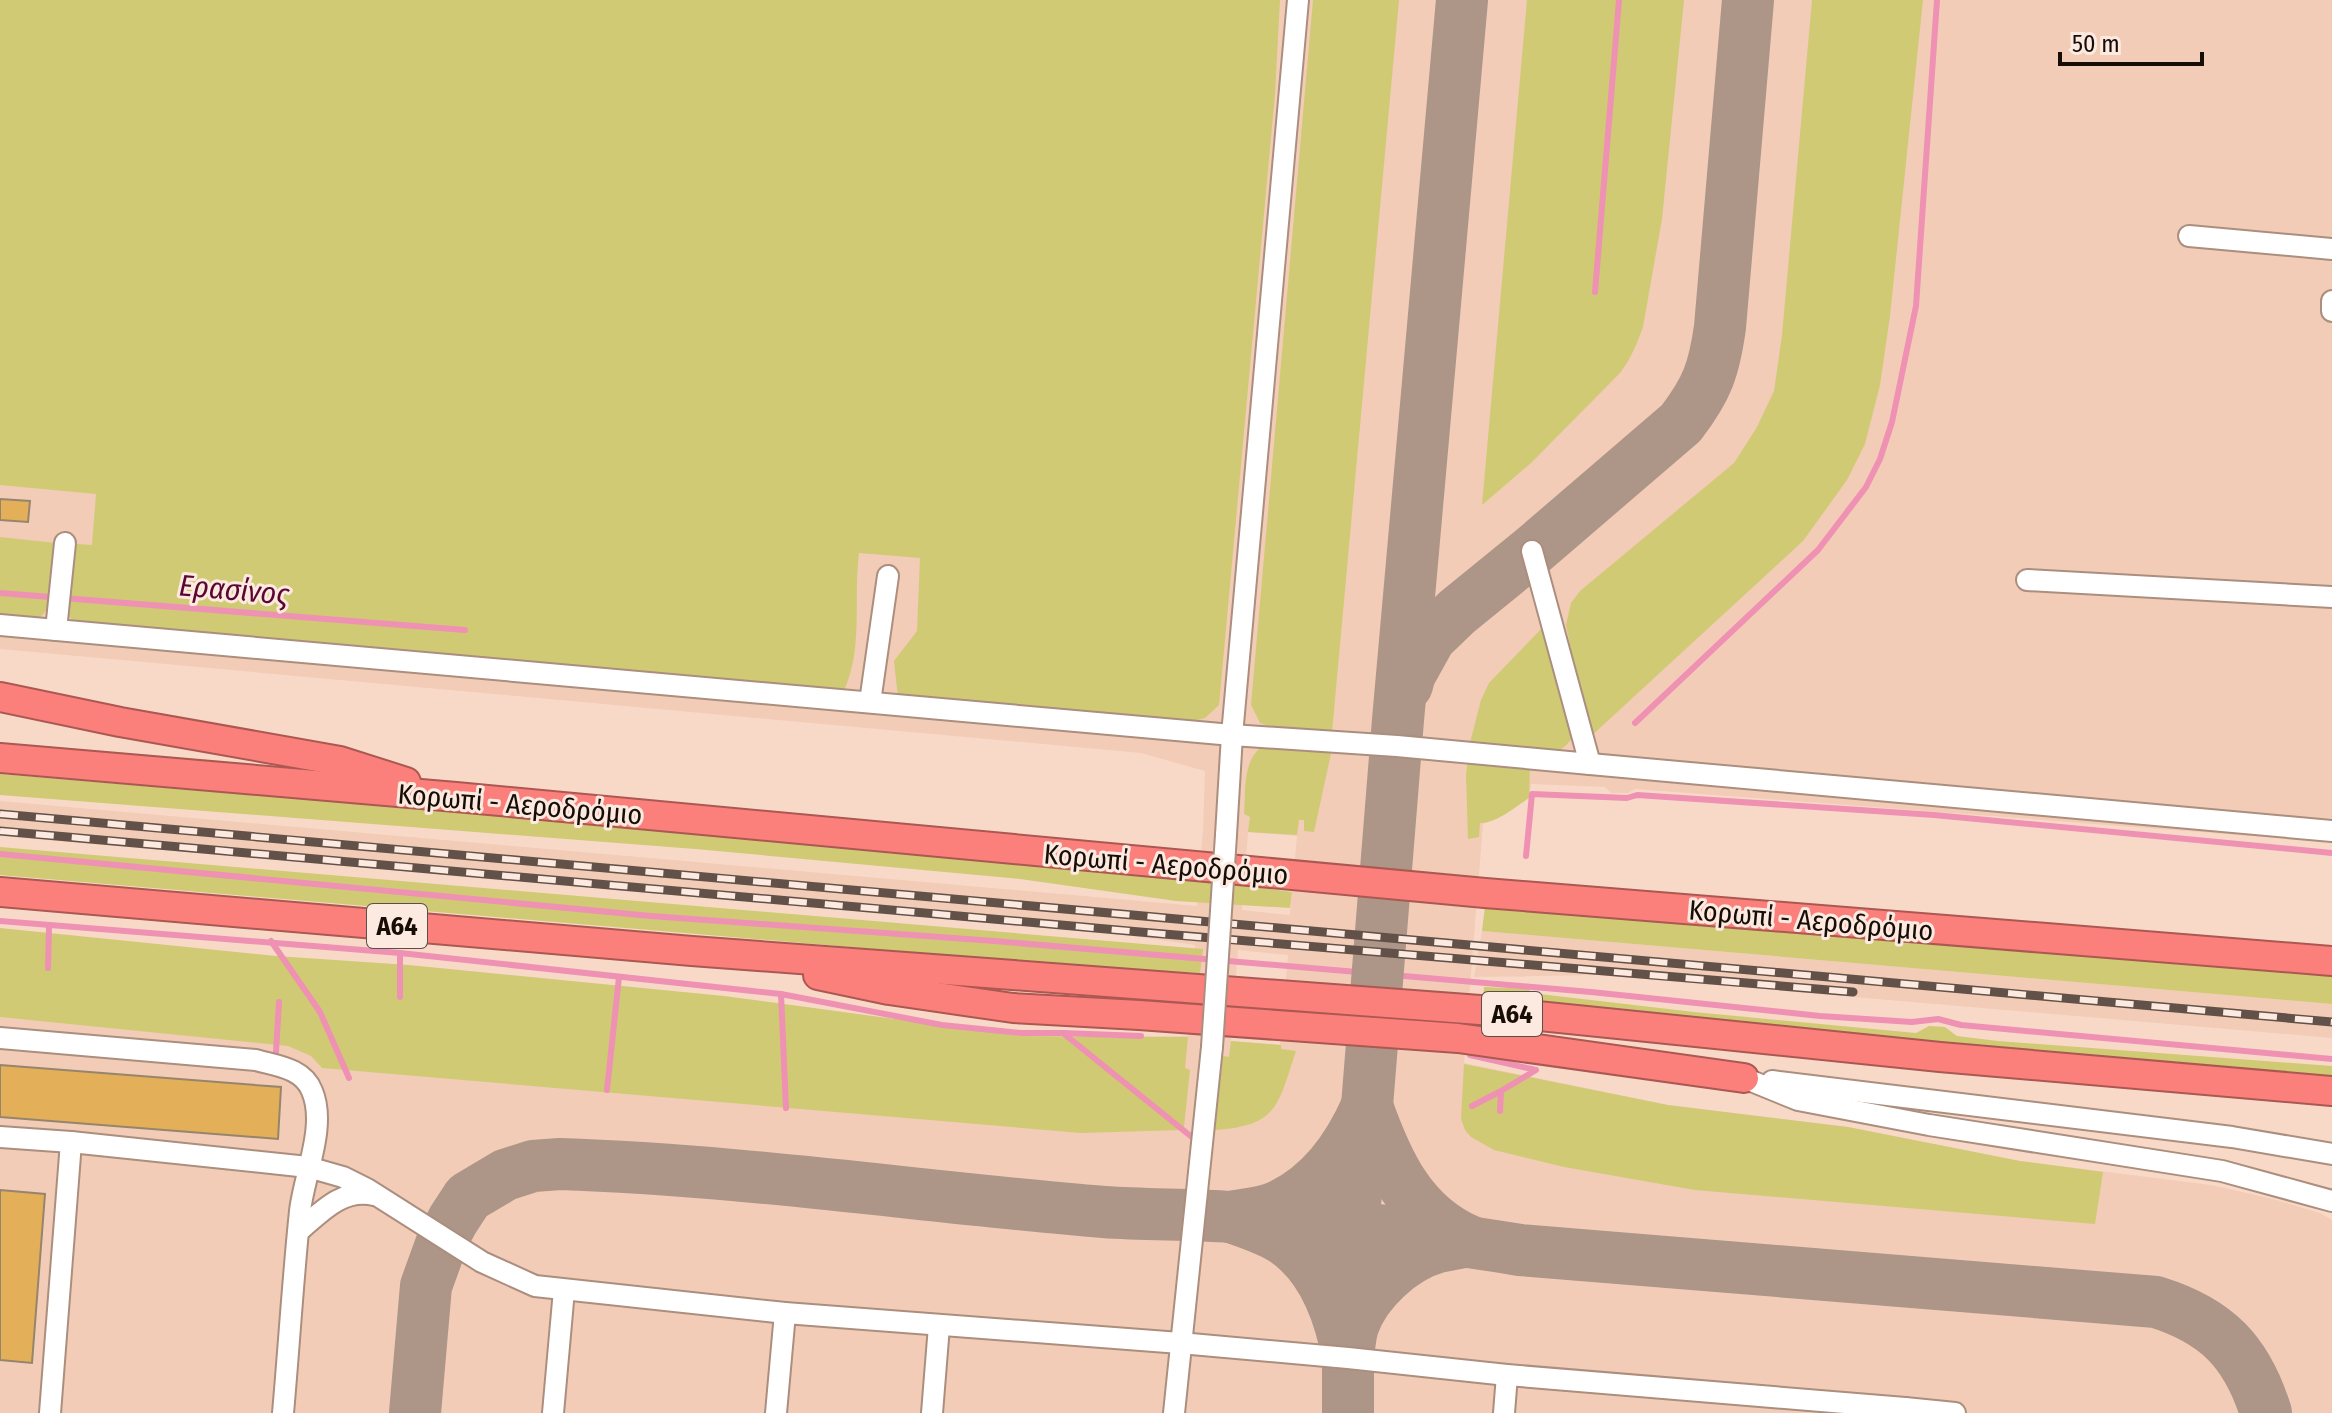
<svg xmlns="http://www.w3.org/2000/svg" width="2332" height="1413" font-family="'Fira Sans Condensed',sans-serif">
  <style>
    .built { fill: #f2ccb7; fill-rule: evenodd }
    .green { fill: #d0ca74 }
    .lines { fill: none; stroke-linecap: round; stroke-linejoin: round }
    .stream { stroke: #ef91b2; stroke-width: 6 }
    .taxiway { stroke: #ad9588; stroke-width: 52 }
    .building { fill: #e4af59; stroke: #96856c; stroke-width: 2 }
    .minor-casing { stroke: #ab8e7e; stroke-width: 24 }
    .highway-casing { stroke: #ab5852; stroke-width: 32 }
    .minor { stroke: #fff; stroke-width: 20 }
    .highway { stroke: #fb807b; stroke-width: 28 }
    .rail-casing { stroke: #625148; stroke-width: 9 }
    .rail { stroke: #fce9df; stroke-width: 6; stroke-dasharray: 18; stroke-linecap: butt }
    .minor-bridge-casing { stroke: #ab8e7e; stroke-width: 24; stroke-linecap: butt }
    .minor-bridge { stroke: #fff; stroke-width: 20 }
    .labels { text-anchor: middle; stroke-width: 6; stroke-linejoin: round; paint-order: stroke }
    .shield { fill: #fce9df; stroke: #5c4f48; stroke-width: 2 }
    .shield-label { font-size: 26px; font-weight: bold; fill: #170d07 }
    .street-label { font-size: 28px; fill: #170d07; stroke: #fce9df }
    .water-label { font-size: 30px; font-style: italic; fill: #5b0631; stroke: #fce9df }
  </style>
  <rect width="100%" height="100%" fill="#f8d9c8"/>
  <g class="built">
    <path d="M 0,0 L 2332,0 L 2332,842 L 1635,789 L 1628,793 L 1611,793 L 1605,787 L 1531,784 L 1529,798 L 1502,816 L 1483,824 L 1464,1063 L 1668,1105 L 1848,1127 L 2020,1161 L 2211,1185 L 2273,1199 L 2320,1213 L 2332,1220 L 2332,1413 L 0,1413 L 0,969 L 806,1042 L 1188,1036 L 1195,945 L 1099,931 L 0,836 L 0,801 L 1197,906 L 1203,828 L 1205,771 L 1141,753 L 0,649 ZM 1248,832 L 1297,836 L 1290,915 L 1242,910 ZM 1238,950 L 1288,955 L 1280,1045 L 1231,1041 Z"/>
    <path d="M 1482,931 L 2332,1004 L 2332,1038 L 1598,975 L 1474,977 Z"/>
  </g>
  <g class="green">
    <path d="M 0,0 L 1280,0 L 1275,94 L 1219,705 L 1205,718 L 1194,721 L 898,698 L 894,661 L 917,631 L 920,558 L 859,553 C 853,600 864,649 843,693 L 75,623 L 68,615 L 65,607 L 70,549 L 77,544 L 92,545 L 96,494 L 0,485 Z"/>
    <path d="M 1313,0 L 1399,0 L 1332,732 L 1273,728 L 1260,723 L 1251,705 Z"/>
    <path d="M 1527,0 L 1684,0 L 1662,219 L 1643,327 C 1637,344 1631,358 1620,373 L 1531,463 L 1482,505 Z"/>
    <path d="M 1812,0 L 1923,0 L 1890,316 L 1880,385 L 1865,444 L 1847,480 L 1803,541 L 1589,738 L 1566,625 L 1571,603 L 1580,591 L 1734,463 L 1757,427 L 1774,391 L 1782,335 Z"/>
    <path d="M 0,537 L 56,543 C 54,564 59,616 31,621 C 22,623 9,619 0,618 Z"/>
    <path d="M 1545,625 L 1573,736 C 1565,752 1546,756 1530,763 L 1529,798 C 1515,807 1497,823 1480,823 L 1479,837 L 1468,839 L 1466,775 L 1470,743 L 1481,700 L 1489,683 Z"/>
    <path d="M 1261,747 L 1332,749 L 1314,832 L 1304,831 L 1304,820 L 1299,820 L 1297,835 L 1248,832 L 1250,817 L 1244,814 C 1246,791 1242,763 1261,747 Z"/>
    <path d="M 0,774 L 1023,859 L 1156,873 L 1292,892 L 1290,908 L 1176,901 L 1020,879 L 695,849 L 0,795 Z"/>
    <path d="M 0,847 L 1203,949 L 1200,973 L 1099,968 L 0,875 Z"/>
    <path d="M 1485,906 L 1905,938 L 2332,976 L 2332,1004 L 1482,931 Z"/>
    <path d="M 0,928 L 276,956 L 409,965 L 724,996 L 1022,1036 L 1188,1037 L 1185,1068 L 1190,1070 L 1184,1127 L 1181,1130 L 1081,1133 L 322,1068 L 311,1056 L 288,1046 L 0,1017 Z"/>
    <path d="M 1484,987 L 1529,989 L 1531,993 L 1694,1012 L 1916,1033 L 1929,1026 L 1945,1027 L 1957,1036 L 1998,1041 L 2332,1066 L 2332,1079 L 2160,1065 L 1483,999 Z"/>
    <path d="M 1231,1041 L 1281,1045 L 1281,1049 L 1296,1051 C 1278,1104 1279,1126 1215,1130 L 1223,1056 L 1229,1057 Z"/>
    <path d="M 1464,1064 L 1668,1105 L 1848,1127 L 2020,1161 L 2103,1172 L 2095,1224 L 1695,1190 L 1564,1167 L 1494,1150 L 1471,1137 L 1465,1130 L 1461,1119 Z"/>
  </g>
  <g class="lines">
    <g class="stream">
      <path d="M 1595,292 L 1619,0"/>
      <path d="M 0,593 L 465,630"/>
      <path d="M 1635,723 L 1818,550 L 1866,487 L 1880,459 L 1892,422 L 1916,306 L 1937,0"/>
      <path d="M 0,854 L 651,916 L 994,941 L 1591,992 L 1820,1016 L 1912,1022 L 1938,1019 L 1961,1025 L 2332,1059"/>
      <path d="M 1526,856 L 1532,794 L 1627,798 L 1637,795 L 1934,815 L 2332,853"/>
      <path d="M 0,921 L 400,953 L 781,994 L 942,1025 L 1021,1033 L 1063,1033"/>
      <path d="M 271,941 L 320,1012 L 349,1078"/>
      <path d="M 48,968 L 49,927"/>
      <path d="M 781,994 L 786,1108"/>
      <path d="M 400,997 L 400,953"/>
      <path d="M 1141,1036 L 1063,1033 L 1193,1138"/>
      <path d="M 276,1052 L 279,1002"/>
      <path d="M 1470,1055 L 1536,1070 L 1501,1091"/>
      <path d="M 607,1090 L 619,977"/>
      <path d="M 1472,1106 L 1501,1091 L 1500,1111"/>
    </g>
    <g class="taxiway">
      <path d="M 1407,685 L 1410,674 L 1430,638 L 1457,612 L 1532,551 L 1681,423 C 1707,389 1714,370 1720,327 L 1748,0"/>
      <path d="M 1367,1106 C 1387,1163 1411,1216 1469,1241 C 1459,1243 1448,1245 1438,1247 C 1402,1257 1365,1291 1353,1326 C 1350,1336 1349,1348 1348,1358 C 1340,1314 1323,1265 1283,1239 C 1267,1229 1248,1223 1231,1217 C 1246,1214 1264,1213 1279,1206 C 1321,1187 1349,1147 1367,1106 Z"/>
      <path d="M 415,1413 L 426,1286 L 443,1239 L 453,1220 L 468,1197 L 505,1175 L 533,1166 L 560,1164 C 742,1170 923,1197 1104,1212 C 1146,1215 1189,1214 1231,1217 C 1328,1223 1424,1234 1520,1250 L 2156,1302 C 2217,1321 2247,1352 2266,1413"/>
      <path d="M 1348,1413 L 1348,1358 L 1352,1227 L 1367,1106 L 1398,720 L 1462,0"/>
    </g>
  </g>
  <g class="building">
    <path d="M 0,499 L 30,501 L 28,522 L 0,520 Z"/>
    <path d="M 0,1065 L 281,1087 L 278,1139 L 0,1117 Z"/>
    <path d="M 0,1190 L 45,1194 L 32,1363 L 0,1360 Z"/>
  </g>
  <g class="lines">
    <defs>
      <g id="minor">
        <path d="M 2189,236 L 2332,249"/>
        <path d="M 2332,301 L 2332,311"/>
        <path d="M 2027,580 L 2332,597"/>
        <path d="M 0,625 L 1232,735 L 1397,746 L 1590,764 L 1532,551"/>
        <path d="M 56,630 L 65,543"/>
        <path d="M 870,702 L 888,576"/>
        <path d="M 1590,764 L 2332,831"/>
        <path d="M 1226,835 L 1232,735 L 1298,0"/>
        <path d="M 0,1038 L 256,1060 C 277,1066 303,1068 312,1091 C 327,1126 304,1175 300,1211 C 293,1278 289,1346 283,1413"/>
        <path d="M 1744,1078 L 1798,1100 L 1929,1125 L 2222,1171 L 2332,1201"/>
        <path d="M 1772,1081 L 2232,1137 L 2332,1154"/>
        <path d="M 0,1137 L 71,1142 L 308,1167 L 343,1177 L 367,1189 L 482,1262 L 535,1286 L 785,1313 L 1180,1343 L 1348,1358 L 1507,1375 L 1905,1408 L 1905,1413"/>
        <path d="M 299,1231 C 321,1212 342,1188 374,1195"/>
        <path d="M 1905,1408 L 1955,1413"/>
        <path d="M 50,1413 L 71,1142"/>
        <path d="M 553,1413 L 564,1290"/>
        <path d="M 776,1413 L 785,1313"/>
        <path d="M 932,1413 L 939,1326"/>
        <path d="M 1174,1413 L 1212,1047"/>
        <path d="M 1504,1413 L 1507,1375"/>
      </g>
      <g id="highway">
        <path d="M 0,697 L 120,722 L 340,761 L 406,782"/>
        <path d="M 0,758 L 456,797 L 1485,893 L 2332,961"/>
        <path d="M 0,892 L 692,951 L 1480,1010 L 1940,1057 L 2332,1091"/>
        <path d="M 818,975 L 889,990 L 1013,1008 L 1139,1015 L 1458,1038 L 1744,1078"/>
      </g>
    </defs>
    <use href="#minor" class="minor-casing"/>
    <use href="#highway" class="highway-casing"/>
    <use href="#minor" class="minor"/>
    <use href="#highway" class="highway"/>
    <defs>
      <g id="rail">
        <path d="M 0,814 L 2332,1022"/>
        <path d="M 0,831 L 1140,932 L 1853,992"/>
      </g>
    </defs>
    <use href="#rail" class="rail-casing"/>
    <use href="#rail" class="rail"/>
    <defs>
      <path id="minor-bridge" d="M 1212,1047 L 1226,835"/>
    </defs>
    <use href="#minor-bridge" class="minor-bridge-casing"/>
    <use href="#minor-bridge" class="minor-bridge"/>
  </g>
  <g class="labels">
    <g class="shield">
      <rect x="367" y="904" width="60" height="44" rx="6"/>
      <rect x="1482" y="992" width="60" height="44" rx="6"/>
    </g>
    <g class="shield-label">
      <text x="397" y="935">Α64</text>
      <text x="1512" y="1023">Α64</text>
    </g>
    <g class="street-label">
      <text transform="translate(520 804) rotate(5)" y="10">Κορωπί - Αεροδρόμιο</text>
      <text transform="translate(1166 864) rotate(5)" y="10">Κορωπί - Αεροδρόμιο</text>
      <text transform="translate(1811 920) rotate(5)" y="10">Κορωπί - Αεροδρόμιο</text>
    </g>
    <g class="water-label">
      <text transform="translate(234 590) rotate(5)" y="10">Ερασίνος</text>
    </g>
  </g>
  <path d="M2060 52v12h142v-12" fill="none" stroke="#170d07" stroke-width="4"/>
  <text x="2072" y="52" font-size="24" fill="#170d07" stroke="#fce9df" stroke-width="6" paint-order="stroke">50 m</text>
</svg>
